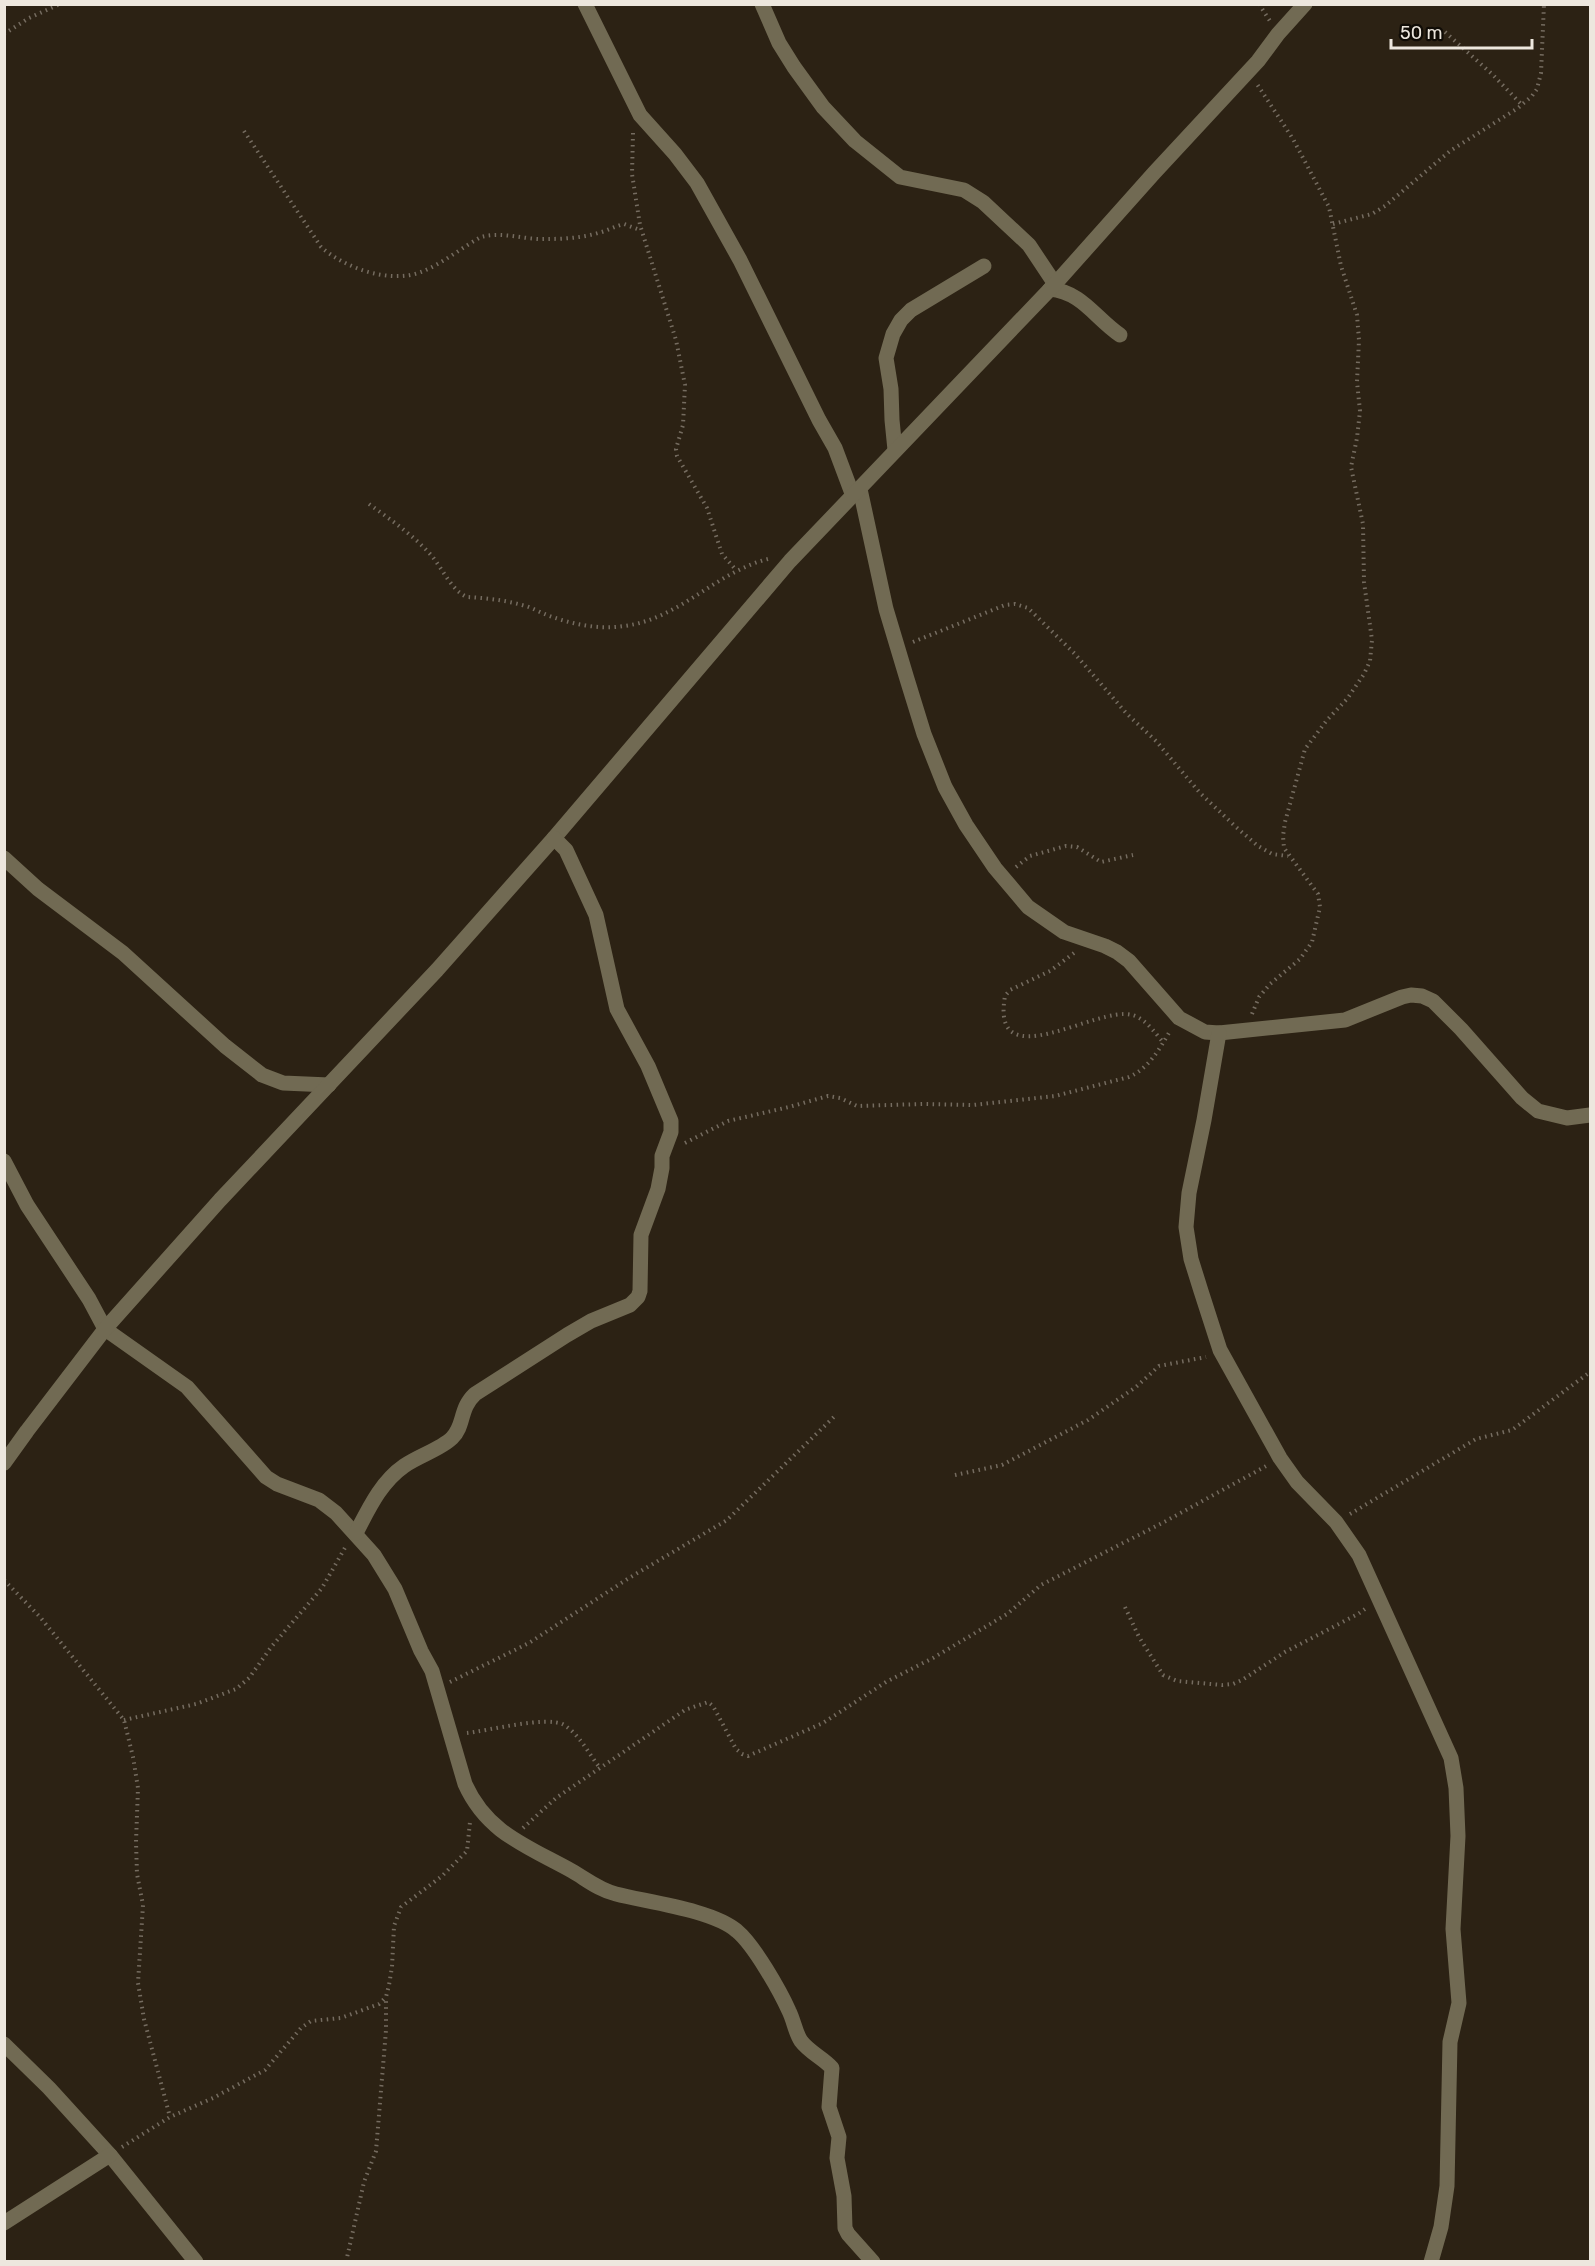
<svg xmlns="http://www.w3.org/2000/svg" width="1595" height="2266" font-family="Rubik,sans-serif">
  <style>
    .lines { fill: none; stroke-linecap: round; stroke-linejoin: round }
    .path { stroke: #756c60; stroke-width: 4; stroke-dasharray: 1.5 4.5; stroke-linecap: butt }
    .minor { stroke: #716a53; stroke-width: 15 }
  </style>
  <rect width="100%" height="100%" fill="#2c2214"/>
  <g class="lines">
    <g class="path">
      <path d="M 1259,4 L 1270,21"/>
      <path d="M 1445,32 L 1492,74 L 1522,105"/>
      <path d="M 4,34 L 29,18 L 60,4"/>
      <path d="M 244,131 L 321,247 C 345,268 389,284 421,272 C 442,264 461,248 481,237 C 502,231 524,240 546,239 C 563,239 581,238 598,233 C 607,231 615,226 624,224 L 640,230"/>
      <path d="M 633,133 L 632,174 L 640,225 L 676,340 L 685,385 L 683,425 L 676,449 L 677,456 L 707,508 L 722,554 L 736,570"/>
      <path d="M 1333,224 L 1372,214 L 1385,206 L 1450,151 L 1518,108 L 1532,96 L 1537,89 L 1541,73 L 1544,4"/>
      <path d="M 369,504 C 391,520 413,535 431,555 C 443,569 451,590 467,597 C 485,598 504,600 522,605 C 531,607 539,612 547,615 C 571,624 598,630 624,626 C 681,619 717,570 772,558"/>
      <path d="M 913,642 L 1005,605 L 1015,604 L 1028,608 L 1075,654 L 1127,714 L 1156,741 L 1200,793 L 1236,827 L 1258,846 L 1272,854 L 1288,856"/>
      <path d="M 1016,867 L 1030,856 L 1066,846 L 1077,847 L 1101,862 L 1133,855"/>
      <path d="M 1074,953 L 1050,971 L 1010,990 L 1005,996 C 990,1080 1097,1005 1132,1015 C 1145,1018 1155,1033 1163,1042"/>
      <path d="M 1252,1014 L 1259,997 L 1270,984 L 1300,959 L 1312,942 L 1320,907 L 1318,894 L 1284,848 L 1283,836 L 1285,822 L 1305,749 L 1327,720 L 1347,699 L 1364,674 L 1370,661 L 1372,640 L 1364,582 L 1363,524 L 1351,467 L 1357,438 L 1360,411 L 1357,382 L 1359,340 L 1357,315 L 1341,266 L 1329,207 L 1293,139 L 1257,84"/>
      <path d="M 685,1143 L 728,1121 L 789,1107 L 828,1096 L 840,1098 L 857,1106 L 923,1104 L 973,1105 L 1055,1096 L 1129,1077 C 1149,1068 1159,1050 1170,1031"/>
      <path d="M 955,1475 L 1002,1465 L 1088,1420 L 1136,1387 L 1159,1366 L 1206,1357"/>
      <path d="M 1350,1514 L 1476,1439 L 1512,1430 L 1590,1372"/>
      <path d="M 4,1580 L 40,1617 L 124,1720 L 133,1757 L 138,1788 L 136,1842 L 137,1874 L 143,1905 L 138,1983 L 144,2019 L 170,2117"/>
      <path d="M 1125,1607 L 1139,1637 L 1163,1675 L 1177,1681 L 1222,1685 L 1233,1684 L 1242,1680 L 1285,1652 L 1358,1614 L 1365,1609"/>
      <path d="M 450,1682 L 529,1643 L 629,1578 L 727,1520 L 837,1414"/>
      <path d="M 124,1720 L 196,1704 L 236,1689 L 249,1678 L 272,1646 L 322,1588 L 346,1546"/>
      <path d="M 467,1733 C 487,1731 548,1715 564,1725 C 579,1734 589,1754 600,1768"/>
      <path d="M 523,1828 L 556,1798 L 685,1710 L 708,1702 L 713,1706 L 736,1749 L 742,1754 L 748,1756 L 823,1723 L 886,1682 L 933,1658 L 1007,1614 L 1041,1585 L 1166,1521 L 1268,1465"/>
      <path d="M 122,2147 L 170,2117 L 213,2098 L 265,2070 L 301,2028 L 311,2021 L 341,2018 L 379,2004 L 386,1997 L 389,1985 L 392,1967 L 394,1926 L 401,1907 L 442,1876 L 467,1851 L 470,1822"/>
      <path d="M 346,2262 L 364,2182 L 376,2151 L 386,2030 L 386,1997"/>
    </g>
    <g class="minor">
      <path d="M 585,4 L 640,115 L 675,154 L 697,183 L 740,260 L 819,420 L 835,448 L 853,496"/>
      <path d="M 762,4 L 779,43 L 794,67 L 823,107 L 855,141 L 900,177 L 964,190 L 983,202 L 1029,245 L 1055,284"/>
      <path d="M 1050,289 C 1082,292 1095,318 1120,335"/>
      <path d="M 895,450 L 892,420 L 891,389 L 886,358 L 893,334 L 901,320 L 911,310 L 984,266"/>
      <path d="M 860,489 L 886,609 L 907,679 L 924,734 L 945,787 L 966,825 L 995,868 L 1028,907 L 1064,932 L 1105,946 L 1117,952 L 1129,961 L 1179,1018 L 1205,1032 L 1219,1033 L 1345,1020 L 1402,997 L 1411,995 L 1422,996 L 1433,1001 L 1461,1029 L 1522,1098 L 1538,1111 L 1567,1118 L 1590,1115"/>
      <path d="M 4,858 L 38,889 L 123,953 L 225,1046 L 262,1075 L 283,1083 L 329,1085"/>
      <path d="M 1219,1033 L 1204,1120 L 1189,1193 L 1186,1227 L 1191,1259 L 1201,1291 L 1220,1350 L 1280,1458 L 1297,1482 L 1336,1522 L 1359,1555 L 1451,1758 L 1456,1788 L 1458,1836 L 1453,1929 L 1459,2003 L 1450,2042 L 1447,2186 L 1441,2227 L 1431,2262"/>
      <path d="M 4,1161 L 27,1205 L 89,1299 L 105,1329 L 187,1387 L 266,1477 L 277,1484 L 319,1500 L 336,1513 L 374,1555 L 395,1589 L 421,1651 L 432,1671 L 465,1784 C 487,1833 527,1846 572,1871 C 586,1879 599,1890 616,1894 C 647,1902 713,1910 737,1931 C 754,1945 780,1991 789,2011 C 794,2021 795,2032 801,2041 C 809,2052 823,2058 832,2068 L 829,2107 L 839,2137 L 837,2158 L 844,2196 L 845,2228 L 848,2234 L 873,2262"/>
      <path d="M 4,1463 L 27,1431 L 105,1329 L 220,1200 L 437,970 L 554,838 L 790,561 L 1055,284 L 1154,173 L 1258,61 L 1278,34 L 1305,4"/>
      <path d="M 356,1533 C 369,1508 381,1482 404,1466 C 418,1456 441,1449 452,1438 C 465,1425 459,1409 475,1394 L 567,1335 L 591,1321 L 630,1305 L 638,1297 L 640,1291 L 641,1235 L 658,1189 L 662,1168 L 662,1156 L 671,1132 L 671,1121 L 648,1066 L 617,1009 L 596,915 L 566,850 L 554,838"/>
      <path d="M 4,2044 L 49,2088 L 110,2155 L 196,2262"/>
      <path d="M 4,2223 L 110,2155"/>
    </g>
  </g>
  <rect width="1595" height="2266" fill="none" stroke="#ede7de" stroke-width="12"/>
  <path d="M1391 39v9h141v-9" fill="none" stroke="#ede7de" stroke-width="3"/>
  <text x="1400" y="39" font-size="18" fill="#ede7de" stroke="#100c06" stroke-width="4.5" paint-order="stroke">50 m</text>
</svg>
